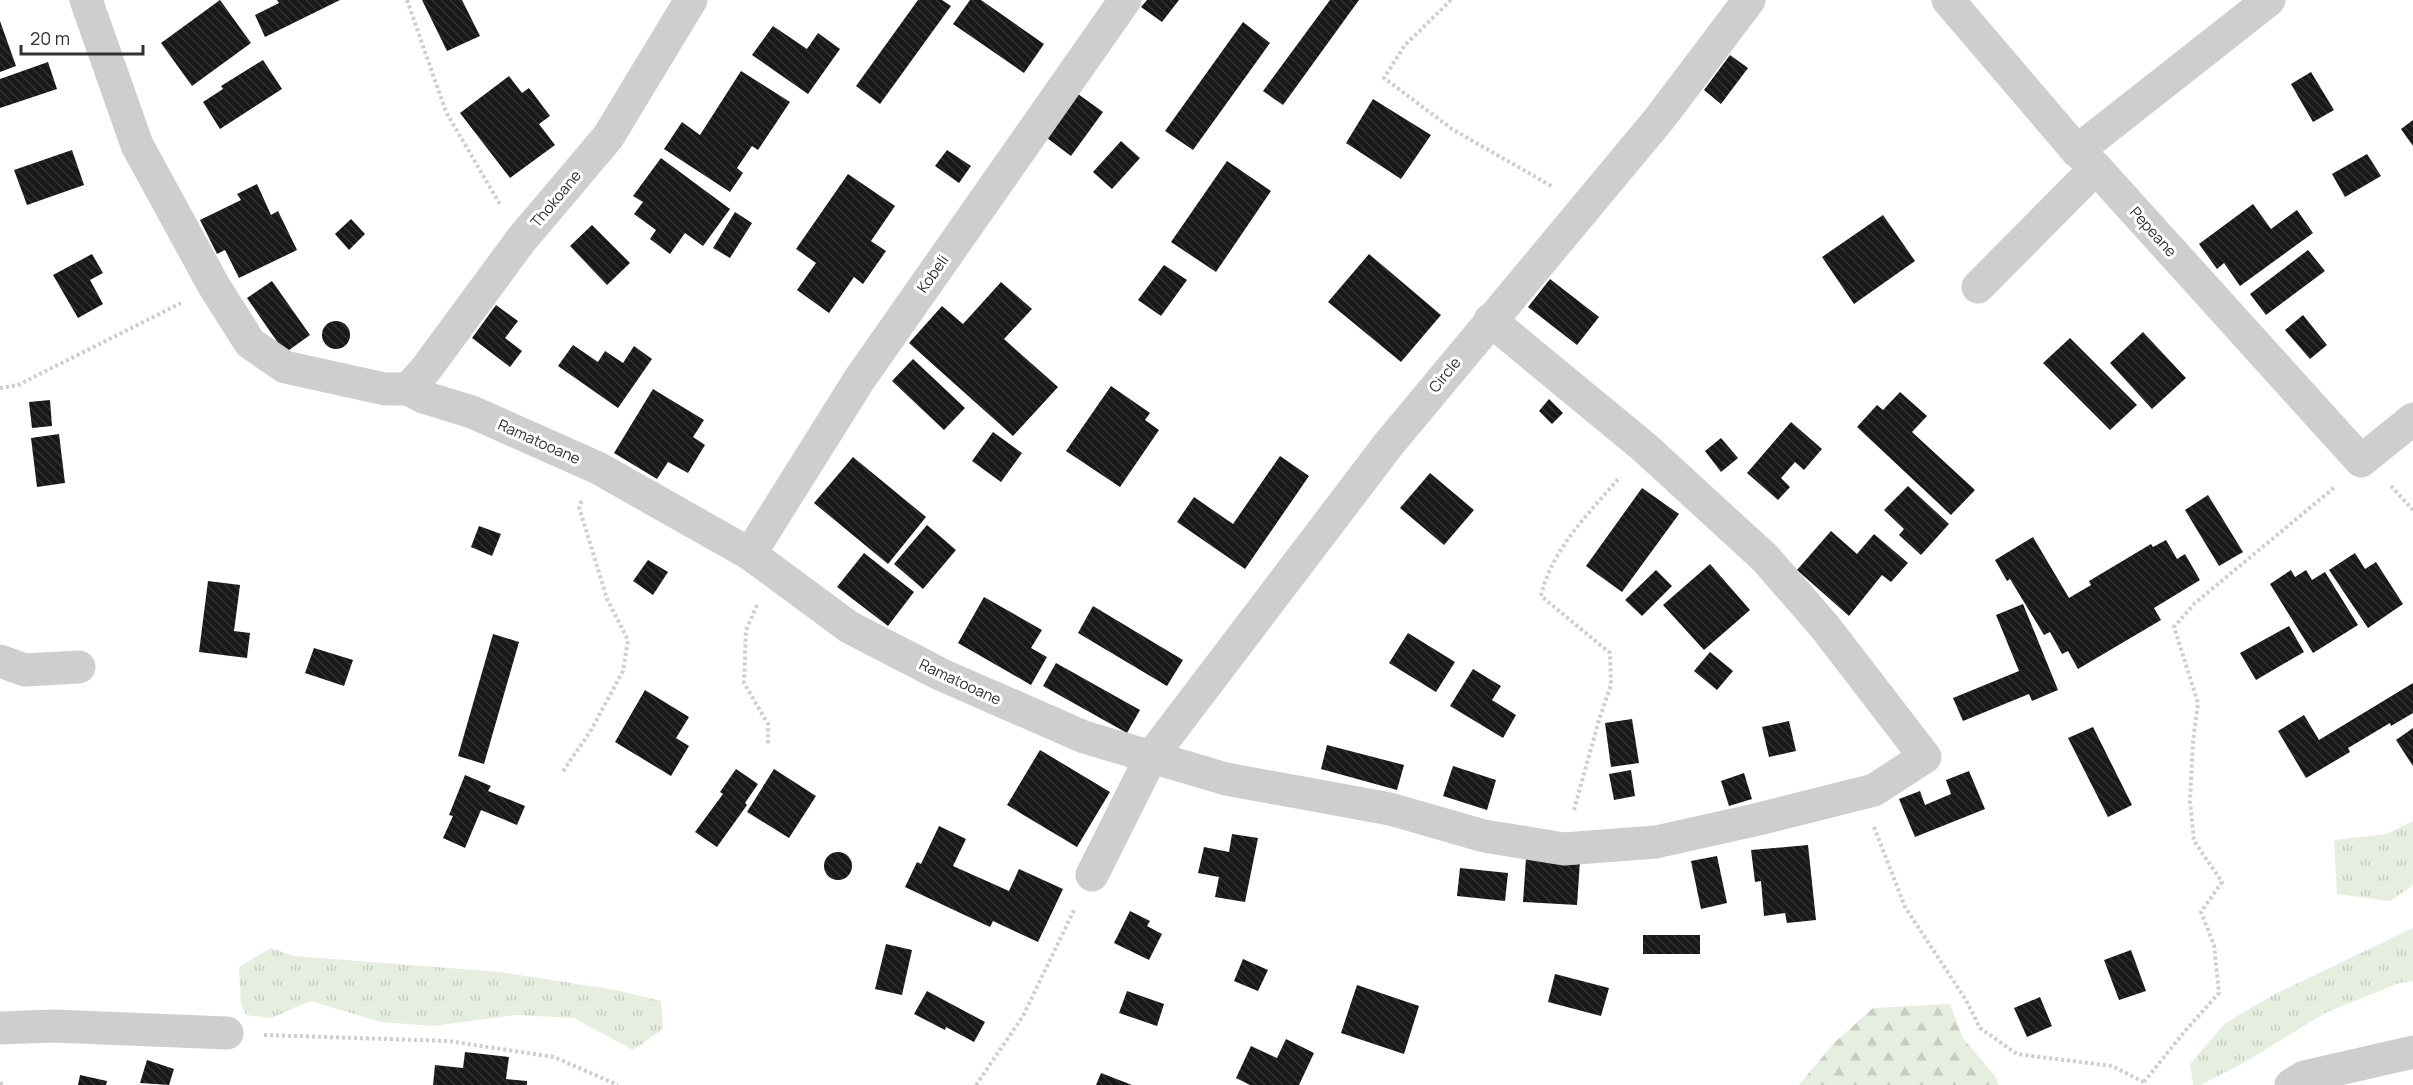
<svg xmlns="http://www.w3.org/2000/svg" width="2413" height="1085" font-family="Manrope,sans-serif">
  <style>
    .grass { fill: url(#grass-tufts) }
    .forest { fill: url(#forest-firs) }
    .building { fill: url(#building-back-hatch) }
    .lines { fill: none; stroke-linecap: round; stroke-linejoin: round }
    .path { stroke: #cecece; stroke-width: 4; stroke-dasharray: 3 3; stroke-linecap: butt }
    .minor { stroke: #cecece; stroke-width: 33 }
    .labels { text-anchor: middle; stroke-width: 6; stroke-linejoin: round; paint-order: stroke }
    .street-label { font-size: 15px; fill: #313131; stroke: #fff }
  </style>
  <defs>
    <pattern id="grass-tufts" width="24" height="20" patternUnits="userSpaceOnUse" patternTransform="scale(1.5)"><rect width="24" height="20" fill="#e6eee0"/><path d="M3 7l-1-3M5 7V3M7 7l1-3M15 17l-1-3M17 17v-4M19 17l1-3" fill="none" stroke="#c6cdc1"/></pattern>
    <pattern id="forest-firs" width="22" height="20" patternUnits="userSpaceOnUse" patternTransform="scale(1.5)"><rect width="22" height="20" fill="#e6eee0"/><path d="M5 1l3.5 6h-7zM16 11l3.5 6h-7z" fill="#c6cdc1"/></pattern>
    <pattern id="building-back-hatch" width="6" height="6" patternUnits="userSpaceOnUse" patternTransform="scale(1.5)"><rect width="6" height="6" fill="#181818"/><path d="M-1 5l2 2M0 0l6 6M5-1l2 2" fill="none" stroke="#313131"/></pattern>
  </defs>
  <rect width="100%" height="100%" fill="#fff"/>
  <g class="grass">
    <path d="M 2413,821 L 2413,885 L 2390,901 L 2337,894 L 2334,840 L 2386,834 Z"/>
    <path d="M 2413,928 L 2413,981 L 2399,983 L 2325,1013 L 2245,1062 L 2201,1085 L 2193,1085 L 2190,1064 L 2224,1024 L 2275,994 Z"/>
    <path d="M 271,948 L 294,956 L 500,972 L 616,990 L 661,1001 L 663,1029 L 633,1050 L 574,1018 L 516,1015 L 433,1026 L 381,1022 L 311,1001 L 271,1018 L 246,1015 L 241,1004 L 239,967 Z"/>
  </g>
  <path class="forest" d="M 1950,1004 L 1963,1038 L 1995,1076 L 1999,1085 L 1799,1085 L 1834,1043 L 1873,1008 Z"/>
  <g class="building">
    <path d="M 220,0 L 251,43 L 192,86 L 161,43 Z"/>
    <path d="M 277,0 L 340,0 L 265,37 L 255,15 L 279,3 Z"/>
    <path d="M 422,0 L 462,0 L 480,36 L 447,51 Z"/>
    <path d="M 918,0 L 942,0 L 951,6 L 880,104 L 856,86 Z"/>
    <path d="M 970,0 L 981,0 L 1044,44 L 1024,73 L 953,24 Z"/>
    <path d="M 1147,0 L 1179,0 L 1162,22 L 1141,7 Z"/>
    <path d="M 1330,0 L 1359,0 L 1283,105 L 1263,91 Z"/>
    <path d="M 0,21 L 16,66 L 0,72 Z"/>
    <path d="M 1243,22 L 1270,43 L 1193,150 L 1165,131 Z"/>
    <path d="M 773,26 L 807,49 L 818,33 L 840,49 L 808,94 L 752,55 Z"/>
    <path d="M 1730,55 L 1748,68 L 1721,104 L 1704,90 Z"/>
    <path d="M 263,60 L 282,89 L 220,129 L 203,102 L 223,89 L 221,86 Z"/>
    <path d="M 48,62 L 57,89 L 0,108 L 0,79 Z"/>
    <path d="M 741,71 L 790,102 L 758,150 L 752,146 L 737,168 L 743,173 L 730,192 L 664,149 L 682,122 L 700,135 Z"/>
    <path d="M 2311,72 L 2334,110 L 2313,122 L 2291,84 Z"/>
    <path d="M 509,76 L 522,93 L 529,88 L 550,116 L 539,124 L 555,145 L 510,178 L 460,113 Z"/>
    <path d="M 1078,94 L 1103,112 L 1071,156 L 1047,138 Z"/>
    <path d="M 1373,99 L 1431,135 L 1401,179 L 1346,143 Z"/>
    <path d="M 2413,120 L 2413,146 L 2401,129 Z"/>
    <path d="M 1121,141 L 1140,158 L 1112,189 L 1093,172 Z"/>
    <path d="M 72,150 L 84,185 L 27,205 L 14,170 Z"/>
    <path d="M 947,150 L 971,166 L 959,183 L 935,166 Z"/>
    <path d="M 2367,154 L 2381,176 L 2345,197 L 2332,174 Z"/>
    <path d="M 661,158 L 730,209 L 703,246 L 685,233 L 670,254 L 650,239 L 656,230 L 634,214 L 643,202 L 633,196 Z"/>
    <path d="M 1227,161 L 1271,191 L 1216,272 L 1171,242 Z"/>
    <path d="M 848,174 L 895,206 L 871,241 L 886,251 L 863,284 L 854,277 L 829,313 L 797,290 L 816,263 L 796,249 Z"/>
    <path d="M 257,184 L 271,215 L 278,211 L 297,250 L 239,278 L 225,250 L 217,254 L 200,220 L 241,200 L 237,194 Z"/>
    <path d="M 2253,204 L 2271,229 L 2297,210 L 2313,233 L 2240,286 L 2224,263 L 2217,269 L 2199,244 Z"/>
    <path d="M 735,212 L 752,223 L 730,258 L 713,248 Z"/>
    <path d="M 1883,215 L 1915,261 L 1854,304 L 1822,257 Z"/>
    <path d="M 351,219 L 365,234 L 349,250 L 335,234 Z"/>
    <path d="M 592,225 L 630,263 L 607,285 L 570,246 Z"/>
    <path d="M 2308,250 L 2325,271 L 2266,315 L 2250,294 Z"/>
    <path d="M 92,254 L 103,273 L 90,280 L 103,304 L 78,318 L 53,275 Z"/>
    <path d="M 1369,254 L 1441,315 L 1401,362 L 1328,302 Z"/>
    <path d="M 1164,265 L 1187,280 L 1161,316 L 1138,300 Z"/>
    <path d="M 1550,279 L 1599,317 L 1577,345 L 1528,307 Z"/>
    <path d="M 272,281 L 310,335 L 285,353 L 247,298 Z"/>
    <path d="M 1001,282 L 1032,309 L 1004,339 L 1058,387 L 1013,436 L 909,343 L 942,306 L 963,324 Z"/>
    <path d="M 496,305 L 518,321 L 505,338 L 522,351 L 510,367 L 472,338 Z"/>
    <path d="M 2303,315 L 2327,345 L 2310,359 L 2285,330 Z"/>
    <circle cx="336" cy="335" r="14"/>
    <path d="M 2143,332 L 2186,378 L 2152,409 L 2110,363 Z"/>
    <path d="M 2070,338 L 2137,405 L 2110,430 L 2043,363 Z"/>
    <path d="M 573,345 L 598,362 L 605,351 L 623,363 L 634,346 L 652,359 L 618,408 L 558,366 Z"/>
    <path d="M 913,359 L 965,408 L 944,430 L 892,381 Z"/>
    <path d="M 1111,386 L 1150,413 L 1145,420 L 1159,430 L 1120,487 L 1066,451 Z"/>
    <path d="M 653,389 L 704,420 L 693,437 L 705,445 L 688,473 L 668,462 L 657,479 L 614,453 Z"/>
    <path d="M 1900,392 L 1927,416 L 1912,432 L 1975,490 L 1951,515 L 1857,427 L 1877,405 L 1883,410 Z"/>
    <path d="M 1549,399 L 1563,413 L 1552,424 L 1539,411 Z"/>
    <path d="M 50,400 L 52,426 L 32,428 L 29,402 Z"/>
    <path d="M 1791,422 L 1822,449 L 1804,470 L 1795,462 L 1781,478 L 1790,487 L 1778,500 L 1747,473 Z"/>
    <path d="M 993,432 L 1022,453 L 1001,482 L 972,461 Z"/>
    <path d="M 59,434 L 65,483 L 37,487 L 31,438 Z"/>
    <path d="M 1721,438 L 1738,458 L 1721,472 L 1705,451 Z"/>
    <path d="M 1280,456 L 1309,476 L 1245,569 L 1177,522 L 1194,497 L 1233,524 Z"/>
    <path d="M 853,457 L 926,517 L 888,564 L 814,503 Z"/>
    <path d="M 1430,473 L 1474,510 L 1444,545 L 1400,508 Z"/>
    <path d="M 1908,486 L 1949,524 L 1921,555 L 1899,535 L 1904,529 L 1884,510 Z"/>
    <path d="M 1642,488 L 1679,514 L 1622,592 L 1586,566 Z"/>
    <path d="M 2208,495 L 2243,552 L 2219,566 L 2185,510 Z"/>
    <path d="M 927,525 L 956,550 L 923,589 L 894,564 Z"/>
    <path d="M 479,526 L 501,534 L 492,556 L 471,547 Z"/>
    <path d="M 1831,531 L 1857,554 L 1874,534 L 1908,563 L 1891,582 L 1882,575 L 1849,616 L 1797,570 Z"/>
    <path d="M 2033,537 L 2069,598 L 2091,585 L 2089,581 L 2151,544 L 2153,547 L 2166,540 L 2177,559 L 2185,554 L 2200,580 L 2154,608 L 2161,620 L 2078,669 L 2068,651 L 2062,654 L 2050,632 L 2044,635 L 2010,579 L 2007,581 L 1995,560 Z"/>
    <path d="M 864,553 L 914,592 L 888,626 L 837,587 Z"/>
    <path d="M 2355,553 L 2365,569 L 2376,562 L 2403,604 L 2368,628 L 2329,570 Z"/>
    <path d="M 648,560 L 668,572 L 653,595 L 633,581 Z"/>
    <path d="M 1710,564 L 1750,610 L 1704,650 L 1663,605 Z"/>
    <path d="M 1656,570 L 1672,586 L 1642,616 L 1625,600 Z"/>
    <path d="M 2291,570 L 2295,577 L 2306,570 L 2312,580 L 2325,572 L 2358,625 L 2313,653 L 2270,584 Z"/>
    <path d="M 208,581 L 240,585 L 234,631 L 250,633 L 247,658 L 199,652 Z"/>
    <path d="M 984,597 L 1042,630 L 1031,648 L 1047,657 L 1031,685 L 958,643 Z"/>
    <path d="M 2023,604 L 2058,690 L 2032,701 L 2029,694 L 1963,721 L 1953,698 L 2019,671 L 1996,615 Z"/>
    <path d="M 1093,606 L 1183,660 L 1167,686 L 1078,633 Z"/>
    <path d="M 2289,626 L 2304,652 L 2256,680 L 2240,653 Z"/>
    <path d="M 1408,633 L 1455,662 L 1436,692 L 1389,663 Z"/>
    <path d="M 493,634 L 519,642 L 484,764 L 458,756 Z"/>
    <path d="M 314,648 L 353,660 L 344,686 L 305,673 Z"/>
    <path d="M 1710,652 L 1733,671 L 1717,690 L 1694,671 Z"/>
    <path d="M 1056,663 L 1140,710 L 1127,733 L 1043,686 Z"/>
    <path d="M 1473,669 L 1501,686 L 1492,700 L 1516,715 L 1503,738 L 1450,706 Z"/>
    <path d="M 2413,683 L 2413,713 L 2391,726 L 2390,723 L 2348,748 L 2350,752 L 2306,778 L 2278,731 L 2304,715 L 2319,740 Z"/>
    <path d="M 645,690 L 689,717 L 676,738 L 689,746 L 671,776 L 615,742 Z"/>
    <path d="M 1632,719 L 1639,763 L 1611,767 L 1605,723 Z"/>
    <path d="M 1789,721 L 1796,751 L 1769,757 L 1762,727 Z"/>
    <path d="M 2093,727 L 2132,805 L 2108,817 L 2068,738 Z"/>
    <path d="M 2413,728 L 2413,766 L 2396,740 Z"/>
    <path d="M 1327,745 L 1404,765 L 1397,790 L 1321,769 Z"/>
    <path d="M 1040,750 L 1110,792 L 1077,847 L 1007,805 Z"/>
    <path d="M 1453,766 L 1496,780 L 1487,810 L 1443,796 Z"/>
    <path d="M 736,769 L 758,784 L 745,803 L 747,805 L 717,847 L 695,832 L 723,794 L 720,792 Z"/>
    <path d="M 774,769 L 816,796 L 789,838 L 747,812 Z"/>
    <path d="M 1631,770 L 1635,796 L 1614,800 L 1609,774 Z"/>
    <path d="M 1969,771 L 1985,809 L 1915,837 L 1899,799 L 1920,791 L 1925,805 L 1951,794 L 1946,780 Z"/>
    <path d="M 1744,773 L 1752,799 L 1729,806 L 1721,781 Z"/>
    <path d="M 465,775 L 491,786 L 488,791 L 525,806 L 517,825 L 481,810 L 465,848 L 443,838 L 453,816 L 449,815 Z"/>
    <path d="M 939,826 L 966,839 L 953,866 L 1009,891 L 1019,869 L 1063,889 L 1038,942 L 993,921 L 990,927 L 905,887 L 917,862 L 921,864 Z"/>
    <path d="M 1232,834 L 1258,838 L 1245,902 L 1215,897 L 1219,877 L 1198,873 L 1204,847 L 1229,852 Z"/>
    <path d="M 1808,845 L 1816,920 L 1787,923 L 1785,913 L 1764,916 L 1761,881 L 1755,882 L 1751,850 Z"/>
    <circle cx="838" cy="866" r="14"/>
    <path d="M 1717,856 L 1727,903 L 1701,909 L 1691,861 Z"/>
    <path d="M 1526,858 L 1580,861 L 1577,905 L 1523,902 Z"/>
    <path d="M 1460,868 L 1508,873 L 1505,901 L 1457,896 Z"/>
    <path d="M 1130,911 L 1150,921 L 1147,926 L 1162,934 L 1149,960 L 1114,943 Z"/>
    <rect x="1643" y="935" width="57" height="19"/>
    <path d="M 886,944 L 912,950 L 902,995 L 875,989 Z"/>
    <path d="M 2131,950 L 2146,991 L 2119,1000 L 2104,960 Z"/>
    <path d="M 1243,959 L 1268,970 L 1258,991 L 1234,981 Z"/>
    <path d="M 1555,974 L 1609,988 L 1601,1016 L 1548,1002 Z"/>
    <path d="M 1357,985 L 1419,1006 L 1404,1054 L 1341,1033 Z"/>
    <path d="M 927,991 L 985,1022 L 974,1042 L 946,1027 L 945,1030 L 914,1014 Z"/>
    <path d="M 1127,991 L 1164,1004 L 1157,1026 L 1119,1013 Z"/>
    <path d="M 2040,997 L 2052,1026 L 2027,1037 L 2014,1008 Z"/>
    <path d="M 1286,1039 L 1314,1053 L 1299,1085 L 1250,1085 L 1236,1078 L 1251,1046 L 1277,1058 Z"/>
    <path d="M 465,1052 L 509,1057 L 506,1079 L 527,1081 L 527,1085 L 433,1085 L 435,1065 L 463,1068 Z"/>
    <path d="M 147,1060 L 174,1069 L 169,1085 L 140,1083 Z"/>
    <path d="M 1101,1073 L 1132,1085 L 1096,1085 Z"/>
    <path d="M 80,1075 L 107,1081 L 106,1085 L 78,1085 Z"/>
  </g>
  <g class="lines">
    <g class="path">
      <path d="M 407,0 L 446,112 L 501,206"/>
      <path d="M 1451,0 L 1405,45 L 1384,78 L 1452,129 L 1553,187"/>
      <path d="M 0,388 L 18,385 L 181,303"/>
      <path d="M 2391,486 L 2413,510"/>
      <path d="M 757,605 L 746,630 L 744,683 L 768,724 L 768,746"/>
      <path d="M 563,771 L 590,732 L 623,671 L 628,640 L 607,599 L 579,507 L 582,500"/>
      <path d="M 1574,810 L 1599,720 L 1611,685 L 1610,653 L 1541,596 C 1551,550 1590,512 1620,477"/>
      <path d="M 1874,827 L 1905,907 L 1966,1000 L 1980,1028 L 2017,1054 L 2112,1066 L 2144,1082 L 2145,1085"/>
      <path d="M 264,1035 L 448,1041 L 554,1057 L 618,1085"/>
      <path d="M 2144,1082 L 2185,1031 L 2219,993 L 2214,945 L 2201,912 L 2222,882 L 2194,841 L 2190,801 L 2193,741 L 2198,703 L 2174,627 L 2195,603 L 2335,487"/>
      <path d="M 0,1083 L 5,1085"/>
      <path d="M 976,1085 L 1023,1016 L 1075,908"/>
    </g>
    <g class="minor">
      <path d="M 86,0 L 137,145 L 214,286 L 250,343 L 285,367 L 385,389 L 408,389 L 423,397 L 472,412 L 598,468 L 750,554 L 849,627 L 942,675 L 1084,737 L 1226,779 L 1390,809 L 1484,836 L 1564,849 L 1656,842 L 1759,819 L 1874,790 L 1925,757 L 1825,627 L 1765,558 L 1644,447 L 1490,320"/>
      <path d="M 1948,0 L 2077,151 L 2096,168 L 2361,461 L 2413,419"/>
      <path d="M 2077,151 L 2269,0"/>
      <path d="M 1978,287 L 2096,168"/>
      <path d="M 408,389 L 426,369 L 521,240 L 608,137 L 691,0"/>
      <path d="M 750,554 L 859,380 L 1125,0"/>
      <path d="M 0,661 L 25,670 L 79,667"/>
      <path d="M 1092,875 L 1151,757 L 1388,445 L 1660,118 L 1749,0"/>
      <path d="M 0,1028 L 53,1026 L 227,1033"/>
      <path d="M 2291,1085 L 2304,1077 L 2413,1052"/>
    </g>
  </g>
  <g class="labels">
    <g class="street-label">
      <text transform="translate(556 199) rotate(-50)" y="5">Thokoane</text>
      <text transform="translate(2153 232) rotate(48)" y="5">Pepeane</text>
      <text transform="translate(933 274) rotate(-55)" y="5">Kobeli</text>
      <text transform="translate(1445 375) rotate(-51)" y="5">Circle</text>
      <text transform="translate(539 442) rotate(24)" y="5">Ramatooane</text>
      <text transform="translate(960 682) rotate(25)" y="5">Ramatooane</text>
    </g>
  </g>
  <path d="M21 45v9h122v-9" fill="none" stroke="#313131" stroke-width="3"/>
  <text x="30" y="45" font-size="18" fill="#313131" stroke="#ffffff" stroke-width="4.5" paint-order="stroke">20 m</text>
</svg>
